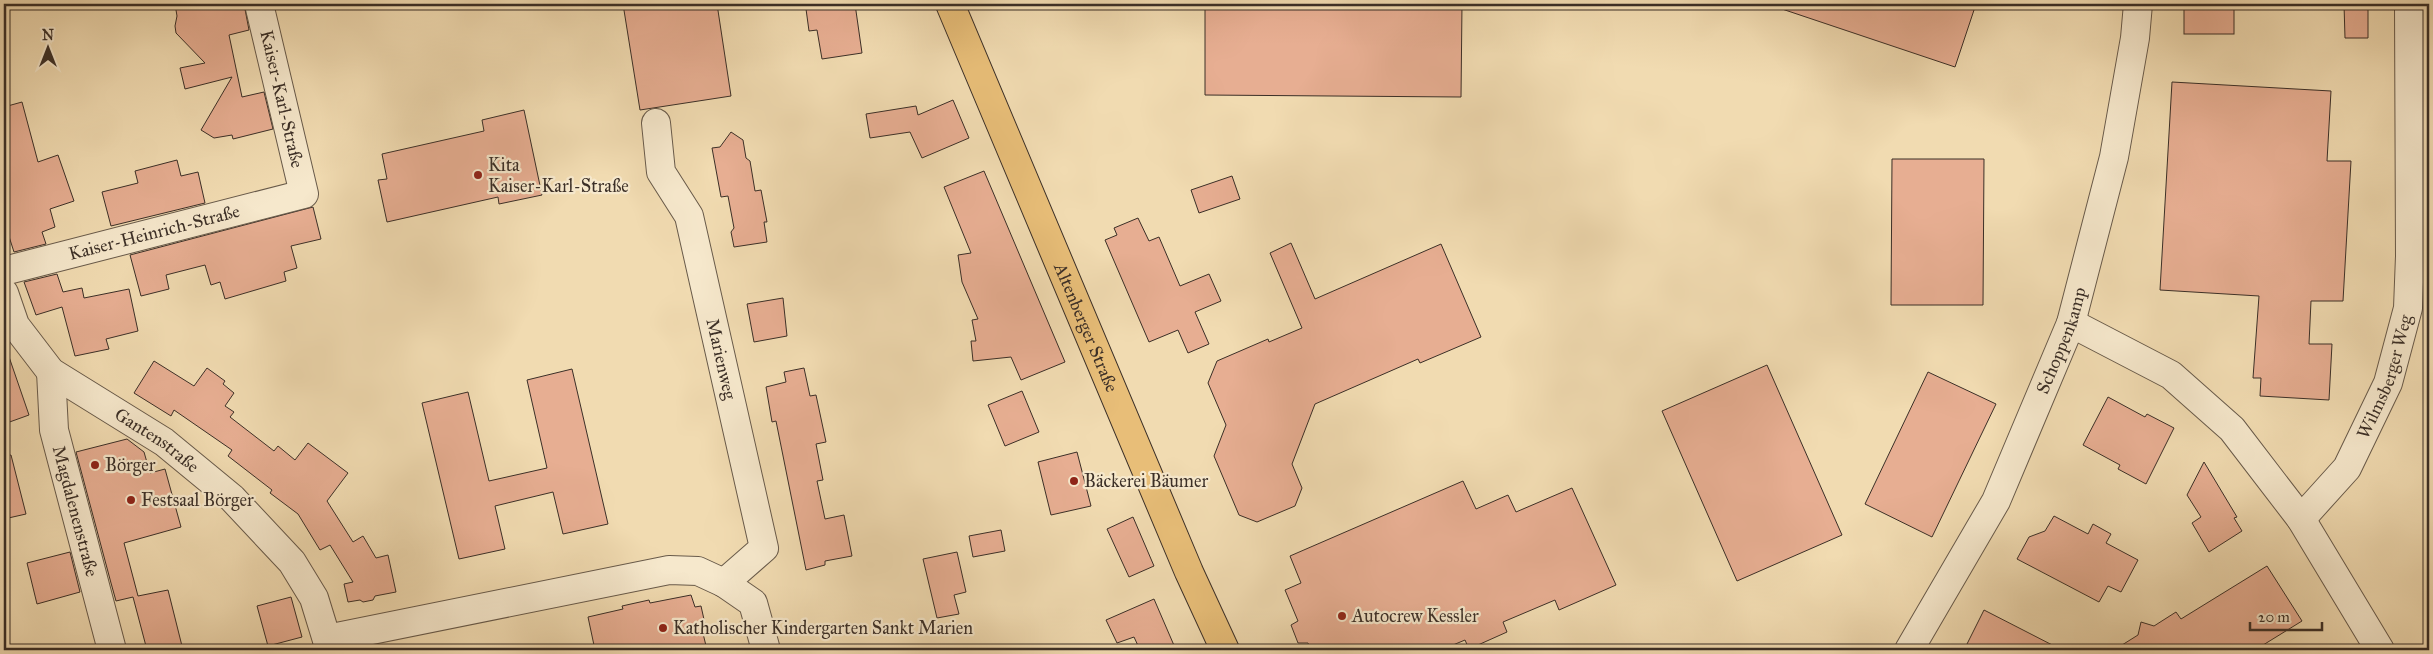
<svg xmlns="http://www.w3.org/2000/svg" width="2433" height="654" font-family="'IM FELL Great Primer',serif">
  <style>
    .building { fill: #e7ae92; stroke: #3b2f27 }
    .lines { fill: none; stroke-linecap: round; stroke-linejoin: round }
    .minor-casing { stroke: #685a4a; stroke-width: 30 }
    .major-casing { stroke: #3b2f27; stroke-width: 30 }
    .minor { stroke: #f6e8cc; stroke-width: 28 }
    .major { stroke: #e8be78; stroke-width: 28 }
    .poi-dot { fill: #8f2418; stroke: #f6e8cc; stroke-width: 2 }
    .labels { text-anchor: middle; stroke-width: 4.5; stroke-linejoin: round; paint-order: stroke }
    .street-label { font-size: 18px; fill: #3b2f27; stroke: #f6e8cc }
    .poi-label { font-size: 18px; fill: #3b2f27; stroke: #f6e8cc; text-anchor: start }
  </style>
  <rect width="100%" height="100%" fill="#f1dbb1"/>
  <filter id="stains"><feTurbulence type="fractalNoise" baseFrequency=".004" numOctaves="4"/><feColorMatrix values="0 0 0 0 .2 0 0 0 0 .09 0 0 0 0 .02 0 0 0 .5 -.17"/></filter>
  <radialGradient id="worn" r=".72"><stop offset=".6" stop-color="#630" stop-opacity="0"/><stop offset="1" stop-color="#630" stop-opacity=".3"/></radialGradient>
  <g class="building">
    <path d="M 175,4 L 244,4 L 249,30 L 229,35 L 242,97 L 264,92 L 273,129 L 233,139 L 232,135 L 214,138 L 201,130 L 232,77 L 185,89 L 180,68 L 205,63 L 176,33 L 175,26 L 177,16 Z"/>
    <path d="M 623,4 L 717,4 L 731,96 L 640,110 Z"/>
    <path d="M 813,4 L 855,4 L 862,53 L 822,59 L 817,30 L 809,31 L 806,9 L 814,8 Z"/>
    <path d="M 1205,4 L 1462,4 L 1461,97 L 1205,95 Z"/>
    <path d="M 1777,4 L 1976,4 L 1955,67 L 1776,7 Z"/>
    <rect x="2184" y="4" width="50" height="30"/>
    <path d="M 2344,4 L 2368,4 L 2368,38 L 2345,38 Z"/>
    <path d="M 2172,82 L 2331,91 L 2327,161 L 2351,161 L 2343,301 L 2311,301 L 2309,344 L 2332,344 L 2329,400 L 2260,396 L 2261,378 L 2253,378 L 2259,296 L 2160,290 Z"/>
    <path d="M 953,100 L 969,138 L 922,158 L 910,132 L 870,138 L 866,114 L 916,106 L 918,115 Z"/>
    <path d="M 22,102 L 38,162 L 58,155 L 74,201 L 50,209 L 55,227 L 42,232 L 46,244 L 14,252 L 4,221 L 4,107 Z"/>
    <path d="M 524,110 L 542,195 L 499,204 L 498,197 L 387,222 L 378,180 L 387,179 L 382,154 L 484,131 L 482,120 Z"/>
    <path d="M 731,132 L 743,140 L 746,158 L 750,161 L 755,191 L 761,190 L 767,222 L 764,222 L 767,242 L 734,247 L 731,232 L 734,228 L 728,196 L 721,197 L 712,148 L 720,147 Z"/>
    <path d="M 1892,159 L 1984,159 L 1983,305 L 1891,305 Z"/>
    <path d="M 177,160 L 181,176 L 198,172 L 205,203 L 111,226 L 102,192 L 138,183 L 135,171 Z"/>
    <path d="M 984,171 L 1065,362 L 1021,380 L 1011,357 L 973,361 L 971,341 L 976,341 L 972,320 L 978,319 L 962,282 L 958,255 L 971,253 L 944,187 Z"/>
    <path d="M 1232,176 L 1240,199 L 1199,213 L 1191,190 Z"/>
    <path d="M 313,207 L 321,239 L 291,246 L 297,268 L 284,272 L 286,281 L 225,299 L 220,282 L 211,285 L 205,265 L 166,275 L 169,289 L 141,296 L 130,255 Z"/>
    <path d="M 1138,218 L 1149,241 L 1159,237 L 1180,286 L 1209,274 L 1221,301 L 1195,312 L 1209,344 L 1188,353 L 1178,330 L 1149,342 L 1105,240 L 1117,235 L 1114,228 Z"/>
    <path d="M 1291,243 L 1315,299 L 1441,244 L 1481,337 L 1420,363 L 1418,359 L 1315,404 L 1292,464 L 1302,488 L 1295,506 L 1257,522 L 1239,515 L 1214,456 L 1226,425 L 1208,383 L 1217,361 L 1268,339 L 1269,342 L 1302,328 L 1270,253 Z"/>
    <path d="M 57,274 L 63,292 L 82,288 L 84,298 L 129,289 L 138,331 L 106,339 L 109,349 L 75,356 L 62,307 L 36,315 L 24,282 Z"/>
    <path d="M 783,298 L 787,336 L 754,342 L 747,304 Z"/>
    <path d="M 4,351 L 7,351 L 29,415 L 4,424 Z"/>
    <path d="M 154,361 L 194,386 L 207,368 L 225,381 L 223,384 L 234,393 L 225,406 L 234,412 L 230,417 L 274,451 L 278,446 L 295,460 L 308,443 L 348,473 L 327,501 L 353,542 L 363,536 L 376,558 L 388,555 L 396,592 L 375,596 L 373,600 L 363,602 L 360,600 L 348,602 L 344,584 L 353,582 L 330,545 L 320,550 L 298,514 L 270,493 L 272,490 L 228,456 L 232,450 L 174,410 L 171,416 L 134,393 Z"/>
    <path d="M 1767,365 L 1842,535 L 1737,581 L 1662,411 Z"/>
    <path d="M 804,368 L 810,396 L 816,395 L 826,442 L 816,444 L 823,480 L 817,481 L 825,519 L 844,515 L 852,556 L 825,561 L 825,565 L 806,570 L 776,421 L 772,422 L 766,387 L 786,382 L 784,372 Z"/>
    <path d="M 572,369 L 608,524 L 563,534 L 553,492 L 495,506 L 505,549 L 459,559 L 422,403 L 468,392 L 489,481 L 547,468 L 527,380 Z"/>
    <path d="M 1928,372 L 1996,404 L 1932,537 L 1865,504 Z"/>
    <path d="M 1022,391 L 1039,432 L 1005,446 L 988,405 Z"/>
    <path d="M 2108,397 L 2145,417 L 2147,414 L 2174,428 L 2146,484 L 2118,469 L 2120,465 L 2083,445 Z"/>
    <path d="M 127,439 L 144,452 L 150,473 L 165,469 L 181,527 L 124,543 L 138,596 L 168,590 L 183,650 L 147,650 L 133,597 L 116,601 L 111,583 L 76,452 Z"/>
    <path d="M 1077,452 L 1091,506 L 1051,515 L 1038,462 Z"/>
    <path d="M 11,455 L 26,514 L 4,519 L 4,456 Z"/>
    <path d="M 2204,462 L 2237,517 L 2234,518 L 2242,531 L 2209,552 L 2192,523 L 2201,517 L 2187,495 Z"/>
    <path d="M 1463,481 L 1476,509 L 1508,495 L 1516,512 L 1572,488 L 1616,585 L 1559,610 L 1555,600 L 1503,622 L 1507,632 L 1469,649 L 1465,640 L 1441,650 L 1311,650 L 1308,643 L 1298,643 L 1291,625 L 1298,621 L 1285,590 L 1301,583 L 1290,556 Z"/>
    <path d="M 2054,516 L 2088,534 L 2093,524 L 2111,534 L 2106,543 L 2138,560 L 2121,592 L 2108,586 L 2099,602 L 2017,559 L 2029,537 L 2045,531 Z"/>
    <path d="M 1133,517 L 1154,566 L 1129,577 L 1107,529 Z"/>
    <path d="M 1001,530 L 1005,551 L 973,557 L 969,536 Z"/>
    <path d="M 70,552 L 80,592 L 37,604 L 27,563 Z"/>
    <path d="M 957,552 L 966,592 L 954,595 L 959,614 L 937,618 L 923,559 Z"/>
    <path d="M 2267,566 L 2302,621 L 2255,650 L 2114,650 L 2138,635 L 2141,622 L 2154,626 L 2176,612 L 2181,619 Z"/>
    <path d="M 691,595 L 695,607 L 701,606 L 705,624 L 701,625 L 707,650 L 659,650 L 658,645 L 635,650 L 595,650 L 588,617 L 623,609 L 622,606 L 649,600 L 650,603 Z"/>
    <path d="M 291,597 L 302,637 L 268,646 L 257,606 Z"/>
    <path d="M 1154,599 L 1176,650 L 1140,650 L 1134,637 L 1117,643 L 1106,620 Z"/>
    <path d="M 1984,610 L 2062,650 L 1964,650 Z"/>
  </g>
  <g class="lines">
    <defs>
      <g id="minor">
        <path id="s1" d="M 656,123 L 661,172 L 689,216 L 764,548 L 724,583"/>
        <path id="s2" d="M 4,271 L 304,194 L 259,4"/>
        <path id="s3" d="M 4,293 L 15,325 L 51,372 L 164,442 L 232,498 L 292,562 L 314,598 L 330,650"/>
        <path d="M 2071,323 L 2171,375 L 2232,429 L 2301,519 L 2380,650"/>
        <path id="s4" d="M 51,372 L 54,430 L 112,650"/>
        <path id="s5" d="M 2301,519 L 2347,468 L 2388,383 L 2408,308 L 2410,256 L 2409,4"/>
        <path d="M 327,639 L 669,570 L 698,571 L 724,583 L 753,603 L 766,650"/>
        <path id="s6" d="M 1909,650 L 1996,501 L 2071,323 L 2114,157 L 2135,38 L 2138,4"/>
      </g>
      <g id="major">
        <path id="s7" d="M 950,4 L 1189,572 L 1225,650"/>
      </g>
    </defs>
    <use href="#minor" class="minor-casing"/>
    <use href="#major" class="major-casing"/>
    <use href="#minor" class="minor"/>
    <use href="#major" class="major"/>
  </g>
  <g class="poi-dot">
    <circle cx="478" cy="175" r="5"/>
    <circle cx="95" cy="465" r="5"/>
    <circle cx="1074" cy="481" r="5"/>
    <circle cx="131" cy="500" r="5"/>
    <circle cx="1342" cy="616" r="5"/>
    <circle cx="663" cy="628" r="5"/>
  </g>
  <g class="labels">
    <g class="street-label">
      <text transform="translate(282 99) rotate(77)" y="6">Kaiser-Karl-Straße</text>
      <text dy="6" stroke="none"><textPath href="#s2" startOffset="155">Kaiser-Heinrich-Straße</textPath></text>
      <text dy="6" stroke="none"><textPath href="#s7" startOffset="351">Altenberger Straße</textPath></text>
      <text dy="6" stroke="none"><textPath href="#s6" startOffset="346">Schoppenkamp</textPath></text>
      <text dy="6" stroke="none"><textPath href="#s1" startOffset="248">Marienweg</textPath></text>
      <text dy="6" stroke="none"><textPath href="#s5" startOffset="168">Wilmsberger Weg</textPath></text>
      <text dy="6" stroke="none"><textPath href="#s3" startOffset="219">Gantenstraße</textPath></text>
      <text dy="6" stroke="none"><textPath href="#s4" startOffset="142">Magdalenenstraße</textPath></text>
    </g>
    <g class="poi-label">
      <text x="488" y="171">Kita<tspan x="488" dy="21">Kaiser-Karl-Straße</tspan></text>
      <text x="105" y="471">Börger</text>
      <text x="1084" y="487">Bäckerei Bäumer</text>
      <text x="141" y="506">Festsaal Börger</text>
      <text x="1352" y="622">Autocrew Kessler</text>
      <text x="673" y="634">Katholischer Kindergarten Sankt Marien</text>
    </g>
  </g>
  <rect width="2433" height="654" fill="none" stroke="#f1dbb1" stroke-width="20"/>
  <rect x="5" y="5" width="2423" height="644" fill="none" stroke="#3b2f27" stroke-width="2.5"/>
  <rect x="10" y="10" width="2413" height="634" fill="none" stroke="#3b2f27"/>
  <g transform="translate(48 48)" stroke="#f6e8cc" stroke-width="4" paint-order="stroke">
  <path d="M0-4L9 19L0 12L-9 19Z" fill="#3b2f27"/>
  <text y="-8" font-size="14" font-weight="bold" text-anchor="middle" fill="#3b2f27">N</text>
  </g>
  <path d="M2250 622v8h72v-8" fill="none" stroke="#3b2f27" stroke-width="2.5"/>
  <text x="2258" y="622" font-size="15" fill="#3b2f27" stroke="#f6e8cc" stroke-width="4" paint-order="stroke">20 m</text>
  <rect width="100%" height="100%" filter="url(#stains)"/>
  <rect width="100%" height="100%" fill="url(#worn)"/>
</svg>
